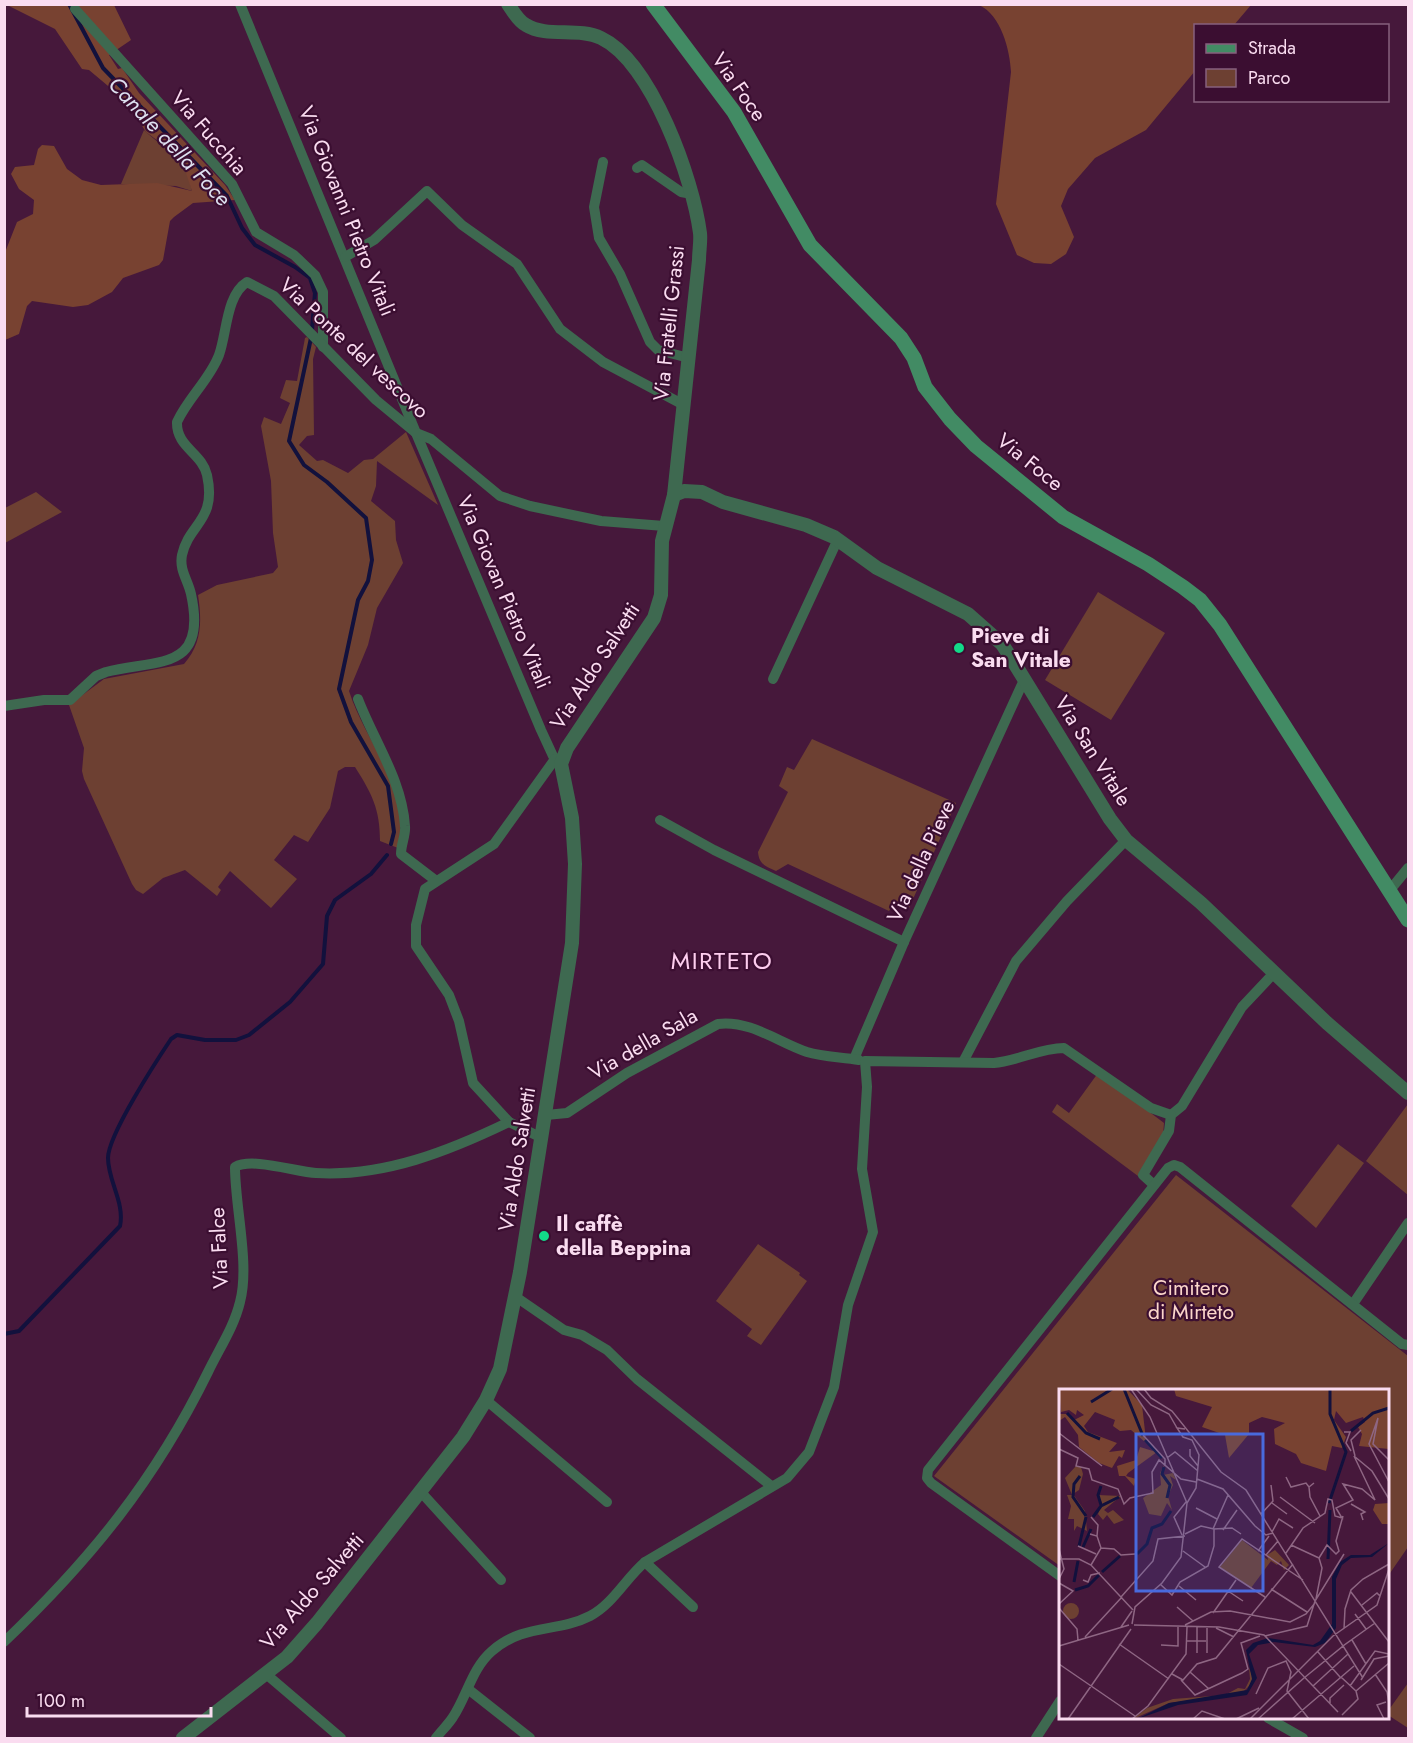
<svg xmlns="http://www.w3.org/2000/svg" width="1413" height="1743" font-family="Jost,sans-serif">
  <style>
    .green { fill: #6d4032 }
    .forest { fill: #784231 }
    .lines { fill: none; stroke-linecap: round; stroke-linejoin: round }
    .stream { stroke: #12113d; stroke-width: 4 }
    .minor { stroke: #3e6950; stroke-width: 10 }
    .tertiary { stroke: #3e6950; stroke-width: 14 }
    .secondary { stroke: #428b64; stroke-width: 15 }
    .poi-dot { fill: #13d989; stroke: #3b0e31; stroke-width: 2 }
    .labels { text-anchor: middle; stroke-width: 4.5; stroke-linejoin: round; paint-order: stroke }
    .street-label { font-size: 21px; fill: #fadcf0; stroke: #3b0e31 }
    .poi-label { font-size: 21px; font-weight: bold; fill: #fadcf0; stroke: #3b0e31; text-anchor: start }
    .park-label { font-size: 21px; fill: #fbd6ca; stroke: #3b0e31 }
    .water-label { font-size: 22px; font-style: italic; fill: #dde0f0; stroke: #3b0e31 }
    .quarter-label { font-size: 24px; letter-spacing: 1.5px; fill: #fdcdee; stroke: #3b0e31 }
    .inset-river { fill: none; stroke: #12113d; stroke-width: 3 }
    .inset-road { fill: none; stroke: #8e6683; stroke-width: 1.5 }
    .view { fill: #496add; fill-opacity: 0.15; stroke: #496add; stroke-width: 3 }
    .inset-edge { fill: none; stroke: #fadcf0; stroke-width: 3 }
  </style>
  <rect width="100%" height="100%" fill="#46183b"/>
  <g class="green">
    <path d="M 144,130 C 167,152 185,154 192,191 L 176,186 L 121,184 Z"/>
    <path d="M 307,337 L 316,347 L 313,359 L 314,435 L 307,436 L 299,445 L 317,461 L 323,460 L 348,473 L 364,460 L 373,459 L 406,432 L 438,505 L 377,461 L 376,486 L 371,501 L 395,521 L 396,540 L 403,563 L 377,608 L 368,645 L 349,691 C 367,747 411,784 398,848 L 380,841 C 380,809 372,794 355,767 L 345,767 L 338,771 L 330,808 L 308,842 L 294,835 L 274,860 L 297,879 L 271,908 L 230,871 L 218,887 L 221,890 L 217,896 L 185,870 L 163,878 L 143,894 L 136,890 L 132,884 L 84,779 L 82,771 L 84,748 L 69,705 L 104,679 L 184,664 C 202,644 202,621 198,595 L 217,585 L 273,573 L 278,567 L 273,533 L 271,481 L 261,426 L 264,417 L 281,424 L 290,403 L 280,398 L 286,380 L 297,381 L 305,338 Z"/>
    <path d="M 36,492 L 62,512 L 5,543 L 5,508 Z"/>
    <path d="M 1098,592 L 1165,633 L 1111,720 L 1045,680 Z"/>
    <path d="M 812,739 L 956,803 L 909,908 L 895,901 L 889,911 L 788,864 L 776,871 C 765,866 759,864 758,852 L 788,792 L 779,786 L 787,767 L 794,770 Z"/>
    <path d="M 1098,1073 L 1164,1123 L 1163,1136 L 1138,1176 L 1052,1112 L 1057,1104 L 1069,1113 Z"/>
    <path d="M 1408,1104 L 1408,1195 L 1366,1161 Z"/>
    <path d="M 1338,1144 L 1364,1163 L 1316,1228 L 1291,1206 Z"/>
    <path d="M 1176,1175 L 1408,1356 L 1408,1547 L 1388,1576 L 1388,1390 L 1060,1390 L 1060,1566 L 934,1476 Z"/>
    <path d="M 758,1244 L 800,1273 L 799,1275 L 807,1281 L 761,1345 L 747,1336 L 752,1329 L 716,1301 Z"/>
    <path d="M 1408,1683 L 1408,1728 L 1388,1715 L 1388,1711 Z"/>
  </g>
  <g class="forest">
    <path d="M 5,4 L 114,5 L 131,40 L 109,55 L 118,69 L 122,68 L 139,93 L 225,185 L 235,200 L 193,203 L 174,217 L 170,221 L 163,260 L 159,265 L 123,278 L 112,292 L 88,305 L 73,307 L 32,301 L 27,306 L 19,334 L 5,340 L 4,255 L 17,222 L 33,214 L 34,200 L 19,189 L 11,174 L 15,167 L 34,165 L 38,149 L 42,145 L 54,146 L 67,169 L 82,180 L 101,185 L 157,183 L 192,191 L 185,170 L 174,153 L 146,132 L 126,101 L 89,70 L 82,69 L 55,29 Z"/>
    <path d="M 979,5 L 1251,5 L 1234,25 L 1196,26 L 1195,71 L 1146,130 L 1095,158 L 1068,189 L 1061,206 L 1074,237 L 1066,254 L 1051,264 L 1034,263 L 1017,255 L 996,204 L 1011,72 C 1010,50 1001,15 979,5 Z"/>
  </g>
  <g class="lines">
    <g class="stream">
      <path d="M 69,4 L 103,68 L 227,196 L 242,228 L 255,245 L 295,267 L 310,278 L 315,293 L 312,330"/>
      <path d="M 311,338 L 289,441 L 304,465 L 327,482 L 366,518 L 372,560 L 368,581 L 358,600 L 339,689 L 351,722 L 388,786 L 394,832 L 391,844"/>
      <path d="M 4,1334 L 19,1331 L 120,1226 C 125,1203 108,1181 108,1158 C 108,1135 157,1060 171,1039 L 177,1035 L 205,1040 L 236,1040 L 249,1035 L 290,1002 L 323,964 L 327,916 L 335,900 L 371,874 L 387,855"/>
    </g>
    <g class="minor">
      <path d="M 240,4 L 416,433 L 541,730 L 553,756 L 561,764"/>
      <path d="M 75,9 L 232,184 L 256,232 L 294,255 L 315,275 L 323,292 L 323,347"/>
      <path d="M 603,162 L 594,207 L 599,238 L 620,274 L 650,342 L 658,350 L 689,358"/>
      <path d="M 637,168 L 642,165 L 681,192 L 692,194"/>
      <path d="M 345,257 L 374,240 L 427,191 L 462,225 L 517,264 L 560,329 L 603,362 L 682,404"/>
      <path d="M 773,679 L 838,539"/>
      <path d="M 358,699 C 374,741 402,780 405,826 C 406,835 401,844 401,854 L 435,880"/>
      <path d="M 4,706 L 44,700 L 70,700 L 96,676 L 106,672 C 157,659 208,672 191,594 C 188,580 179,570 182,555 C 189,523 217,521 207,475 C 202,453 176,447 177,422 C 188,398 210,379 219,355 C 227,333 226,295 247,282 L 274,296 L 376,400 L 416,433 L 431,439 L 500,496 L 530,506 L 601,521 L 664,526"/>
      <path d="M 660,820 L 714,850 L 904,942"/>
      <path d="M 1390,890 L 1408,868"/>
      <path d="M 854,1059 L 904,942 L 1024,680"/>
      <path d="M 963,1062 L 1016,961 L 1067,901 L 1126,840"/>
      <path d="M 546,1115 L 567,1113 L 627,1073 L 718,1024 C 750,1020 778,1042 807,1052 C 823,1057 842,1057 859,1060"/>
      <path d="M 509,1122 L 473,1083 L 459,1021 L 449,995 L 416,946 L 416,925 L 425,889 L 494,844 L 555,759"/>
      <path d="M 1154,1185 L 1143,1175 L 1169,1131 L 1171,1115 L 1182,1106 L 1242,1007 L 1274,973"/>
      <path d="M 516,1297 L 564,1330 L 582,1335 L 607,1350 L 637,1379 L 770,1485"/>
      <path d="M 1353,1304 L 1408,1223"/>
      <path d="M 486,1400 L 607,1502"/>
      <path d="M 420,1491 L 501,1580"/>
      <path d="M 645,1562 L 693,1607"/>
      <path d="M 1060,1576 L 931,1483 L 927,1478 L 928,1470 L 1168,1168 L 1174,1165 L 1180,1167 L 1402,1344 L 1408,1345"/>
      <path d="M 4,1642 C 91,1559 155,1480 208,1372 C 219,1349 234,1327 240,1302 C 250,1265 235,1207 235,1167 C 252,1157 296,1172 316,1173 C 384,1177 449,1151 509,1122 L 542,1138"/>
      <path d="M 266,1674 L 341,1738"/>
      <path d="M 468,1689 L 530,1738"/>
      <path d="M 1268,1718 L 1303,1738"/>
      <path d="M 436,1738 C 441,1731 448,1725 453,1717 C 467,1696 472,1668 492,1651 C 524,1623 557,1633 590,1616 C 613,1604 626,1578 645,1562 L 787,1478 L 809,1452 L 834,1387 L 848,1305 L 873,1232 L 862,1169 L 867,1087 L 865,1061 L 994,1063 C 1018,1061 1040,1048 1064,1048 L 1151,1108 L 1171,1115"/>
      <path d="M 1036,1738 L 1060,1701"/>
    </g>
    <g class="tertiary">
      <path d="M 674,495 L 684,491 L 702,492 L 723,502 L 806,525 L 834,537 L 877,568 L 968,614 L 1002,644 L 1013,661 L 1110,819 L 1126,840 L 1201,903 L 1327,1023 L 1408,1093"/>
      <path d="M 183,1738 L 287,1657 L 317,1623 L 463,1437 L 486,1400 L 500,1369 L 520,1272 L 572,943 L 575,864 L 572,818 L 561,764 L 567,748 L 654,618 L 661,595 L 662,541 L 674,495 L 699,260 C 699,251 701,241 700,233 C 693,180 652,62 601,38 C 578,27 547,38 526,25 C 518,21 513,11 508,4"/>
    </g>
    <path class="secondary" d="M 653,4 L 734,112 L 810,245 L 901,338 L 914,358 L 925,387 L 950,419 L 976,446 L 1063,517 L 1148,564 L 1183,587 L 1200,600 L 1220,625 L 1408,920"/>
  </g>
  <g class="poi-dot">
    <circle cx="959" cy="648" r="6"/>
    <circle cx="544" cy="1236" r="6"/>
  </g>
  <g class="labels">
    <g class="street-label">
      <text transform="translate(739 87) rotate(55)" y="7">Via Foce</text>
      <text transform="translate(209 133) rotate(49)" y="7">Via Fucchia</text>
      <text transform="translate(347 211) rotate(68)" y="7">Via Giovanni Pietro Vitali</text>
      <text transform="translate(669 323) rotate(-84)" y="7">Via Fratelli Grassi</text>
      <text transform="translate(354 348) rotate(43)" y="7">Via Ponte del vescovo</text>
      <text transform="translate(1030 462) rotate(39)" y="7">Via Foce</text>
      <text transform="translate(504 592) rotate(67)" y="7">Via Giovan Pietro Vitali</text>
      <text transform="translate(595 666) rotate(-57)" y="7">Via Aldo Salvetti</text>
      <text transform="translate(1093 751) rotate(58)" y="7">Via San Vitale</text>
      <text transform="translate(921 861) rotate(-65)" y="7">Via della Pieve</text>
      <text transform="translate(643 1044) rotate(-30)" y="7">Via della Sala</text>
      <text transform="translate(517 1159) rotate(-81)" y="7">Via Aldo Salvetti</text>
      <text transform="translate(219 1248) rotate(-93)" y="7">Via Falce</text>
      <text transform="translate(312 1591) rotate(-49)" y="7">Via Aldo Salvetti</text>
    </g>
    <g class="poi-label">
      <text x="971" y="643">Pieve di<tspan x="971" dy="24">San Vitale</tspan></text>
      <text x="556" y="1231">Il caffè<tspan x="556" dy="24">della Beppina</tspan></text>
    </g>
    <g class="park-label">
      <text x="1191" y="1295">Cimitero<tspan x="1191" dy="24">di Mirteto</tspan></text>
    </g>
    <g class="water-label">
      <text transform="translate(170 141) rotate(47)" y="8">Canale della Foce</text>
    </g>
    <g class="quarter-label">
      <text x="722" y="969">MIRTETO</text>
    </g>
  </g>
  <g transform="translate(1059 1389)">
    <rect width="330" height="330" fill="#46183b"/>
    <path d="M 105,76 L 104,86 L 114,84 L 117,91 L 111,87 L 114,96 L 109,107 L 113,121 L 108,114 L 102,127 L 90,125 L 84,109 L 102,96 L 101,84 ZM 17,77 L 22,78 L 24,85 L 20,101 L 14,105 L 26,122 L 28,142 L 18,137 L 15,142 L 15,130 L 9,130 L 12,117 L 8,106 L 13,106 L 6,89 ZM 39,106 L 62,107 L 45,121 L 49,124 L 54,121 L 65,131 L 55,135 L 48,126 L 44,131 L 39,125 L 43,114 ZM 183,151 L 209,171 L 208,166 L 216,161 L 230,176 L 225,181 L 222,172 L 218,176 L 212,172 L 192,199 L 161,178 ZM4 222a8 8 0 1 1 16 0a8 8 0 1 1-16 0ZM 190,279 L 193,286 L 193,294 L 185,302 L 166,307 L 110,314 L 74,330 L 88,319 L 114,310 L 166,306 L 179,299 L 186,300 L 191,290 Z" fill="#6d4032"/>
    <path d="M 0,0 L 68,0 L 83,16 L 87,51 L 98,63 L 69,84 L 67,87 L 77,90 L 75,97 L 66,87 L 60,87 L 58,77 L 77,71 L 81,58 L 94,62 L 93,59 L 72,41 L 61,42 L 54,37 L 56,31 L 36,23 L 25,37 L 29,43 L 58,54 L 50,63 L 66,61 L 63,69 L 60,67 L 53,79 L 40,74 L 20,58 L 19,46 L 6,28 L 0,32 L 0,25 L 9,25 L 15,31 L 25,26 L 18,21 L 17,26 L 10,21 L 2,23 ZM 115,0 L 330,0 L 330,60 L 300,57 L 303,45 L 299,38 L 306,33 L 304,28 L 287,34 L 277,22 L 275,31 L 287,48 L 283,59 L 273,57 L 267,82 L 242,74 L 237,65 L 216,55 L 215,40 L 226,34 L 203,28 L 190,34 L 190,45 L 170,69 L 166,46 L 143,38 L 153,18 L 117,7 ZM 330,114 L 330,135 L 323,135 L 314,121 L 316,115 Z" fill="#784231"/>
    <path d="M 330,154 L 313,168 L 292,169 L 283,176 L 277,190 L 277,239 L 266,254 L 256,258 L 215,253 L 199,256 L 190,265 L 198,289 L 188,306 L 119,316 L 78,330 L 110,314 L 188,301 L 193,290 L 187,261 L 194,254 L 209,249 L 254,256 L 261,252 L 273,235 L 273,188 L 281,173 L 292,166 L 311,166 Z" fill="#12113d"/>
    <path class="inset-river" d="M 65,0 L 84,47M 32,13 L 53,0M 8,24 L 27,44 L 41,50M 292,42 L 314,24 L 330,19M 86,51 L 103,69M 105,78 L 103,85 L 111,96 L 108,109M 21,87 L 15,95 L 14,108 L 27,127M 42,97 L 39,106 L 42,116M 270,114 L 287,63 L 271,25 L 271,0M 34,128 L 42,117 L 60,108M 20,157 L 27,128M 24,158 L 32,140M 78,165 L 88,155 L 93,139 L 103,135 L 112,122M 269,170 L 271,121M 43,183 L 61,167M 15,193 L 19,172M 16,201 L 29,197 L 40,186"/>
    <path class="inset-road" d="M 72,0 L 91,28 L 128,114M 77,0 L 92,16 L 110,25 L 118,39M 85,0 L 92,9 L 113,22 L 162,83 L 187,101 L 284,257 L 245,289M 319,29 L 310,55 L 330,93M 319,29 L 314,55 L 330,71M 285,43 L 291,43 L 287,54 L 292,62M 0,44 L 43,77M 84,46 L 106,70 L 106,77M 0,60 L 19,69 L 17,77 L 30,80 L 33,91 L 59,100 L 65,115 L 71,109 L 94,104 L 93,83 L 100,71 L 122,90 L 137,93M 131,60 L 131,67 L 139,77M 296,67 L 292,51 L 302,41M 108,69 L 116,63 L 139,82M 227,88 L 232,98 L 247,94 L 250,98M 138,90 L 164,100 L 196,137 L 207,146 L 214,144M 255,94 L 250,98 L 251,108 L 261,127M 221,108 L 256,134M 213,114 L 228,125M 292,115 L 306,123 L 302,125 L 304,131M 137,119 L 158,130M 202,125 L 214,112 L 212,96M 32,128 L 39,136 L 38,147M 154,140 L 169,106M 164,141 L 178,121M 213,143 L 220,130 L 234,139M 31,145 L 38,147 L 42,159M 126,145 L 142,137 L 155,140M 123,146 L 115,128 L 127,113M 232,156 L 260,169M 19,157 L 37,165M 0,160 L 5,180 L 0,190M 124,162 L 146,178M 199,162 L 210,147M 227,164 L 244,139 L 266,124 L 269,110 L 273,111 L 276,127 L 283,129 L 277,119 L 294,111 L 284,95 L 303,100 L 316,111 L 295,67 L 313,82 L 330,110M 207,166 L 219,152M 260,169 L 268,156 L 277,165 L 280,162 L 277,152 L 284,127M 0,170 L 20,170 L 32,176 L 74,221M 32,176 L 42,159 L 55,160 L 62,166 L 76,165M 24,191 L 29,193 L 32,186 L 41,184M 0,194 L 14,202 L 0,215M 101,195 L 113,206 L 121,193 L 149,177 L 155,157 L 155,140 L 173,139 L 182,145M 120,197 L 137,211M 212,200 L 248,223M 169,202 L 184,212M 292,203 L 330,253M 62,208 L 94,172 L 99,150 L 126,147M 206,208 L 160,178 L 183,150 L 244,191M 257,210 L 263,179 L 260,169M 303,216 L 318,204 L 321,207M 118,218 L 134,232M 0,219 L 18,240 L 19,251M 154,224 L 177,191M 296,225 L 307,240M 73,235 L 76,218 L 103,194 L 122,168 L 128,114 L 137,99 L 140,66 L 133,51 L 124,48 L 118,39 L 126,40M 75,236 L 160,238 L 205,246 L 279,323M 126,236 L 152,223 L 171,222 L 231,233 L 247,225 L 256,214M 62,238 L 73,222M 157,239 L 175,248M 285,240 L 286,220 L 292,201 L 304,190 L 330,175M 206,247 L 248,237 L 256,212 L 285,165M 26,248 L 63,208M 293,251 L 307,275M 128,252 L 147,252M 60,255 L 110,290M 102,256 L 119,257 L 119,237M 0,257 L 70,236M 259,263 L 281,288M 138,264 L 138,238M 148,264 L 148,239M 0,275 L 76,327M 131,283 L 150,300M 113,285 L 124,291 L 138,275 L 157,269 L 234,175M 316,285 L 328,303 L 330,315M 282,288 L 297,302M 304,289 L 284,257 L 316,234M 122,291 L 136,306 L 183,284 L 189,280 L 182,254 L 201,247M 302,291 L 315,270 L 330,267M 254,297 L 289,265M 291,297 L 316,262 L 330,265M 197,305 L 209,279 L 227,272 L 232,283 L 228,302 L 250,330M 271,315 L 271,309 L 285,296M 283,326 L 299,310 L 297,302 L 330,274M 9,330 L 72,240M 73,330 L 89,317 L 127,265 L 128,238M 134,330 L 143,322 L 166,330M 177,330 L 200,319M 191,330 L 274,247 L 318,216 L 330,180M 199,330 L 245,289M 233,330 L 295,277M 325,330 L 318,316 L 327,313"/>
    <path class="view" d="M 77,45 L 204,45 L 204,202 L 77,202 Z"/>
    <rect width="330" height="330" class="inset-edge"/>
  </g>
  <rect width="1413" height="1743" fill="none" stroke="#fadcf0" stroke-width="12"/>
  <rect x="1194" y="24" width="195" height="78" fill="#3b0e31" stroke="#87607d" stroke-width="1.5"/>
  <rect x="1206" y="44" width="30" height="9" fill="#428b64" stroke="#87607d" stroke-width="1.5"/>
  <text x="1248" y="54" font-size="18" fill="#fadcf0">Strada</text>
  <rect x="1206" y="69" width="30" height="18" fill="#6d4032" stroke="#87607d" stroke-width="1.5"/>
  <text x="1248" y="84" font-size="18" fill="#fadcf0">Parco</text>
  <path d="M27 1707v9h184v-9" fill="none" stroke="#fadcf0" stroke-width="3"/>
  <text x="36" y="1707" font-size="18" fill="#fadcf0" stroke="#3b0e31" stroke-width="4.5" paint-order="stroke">100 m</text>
</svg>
